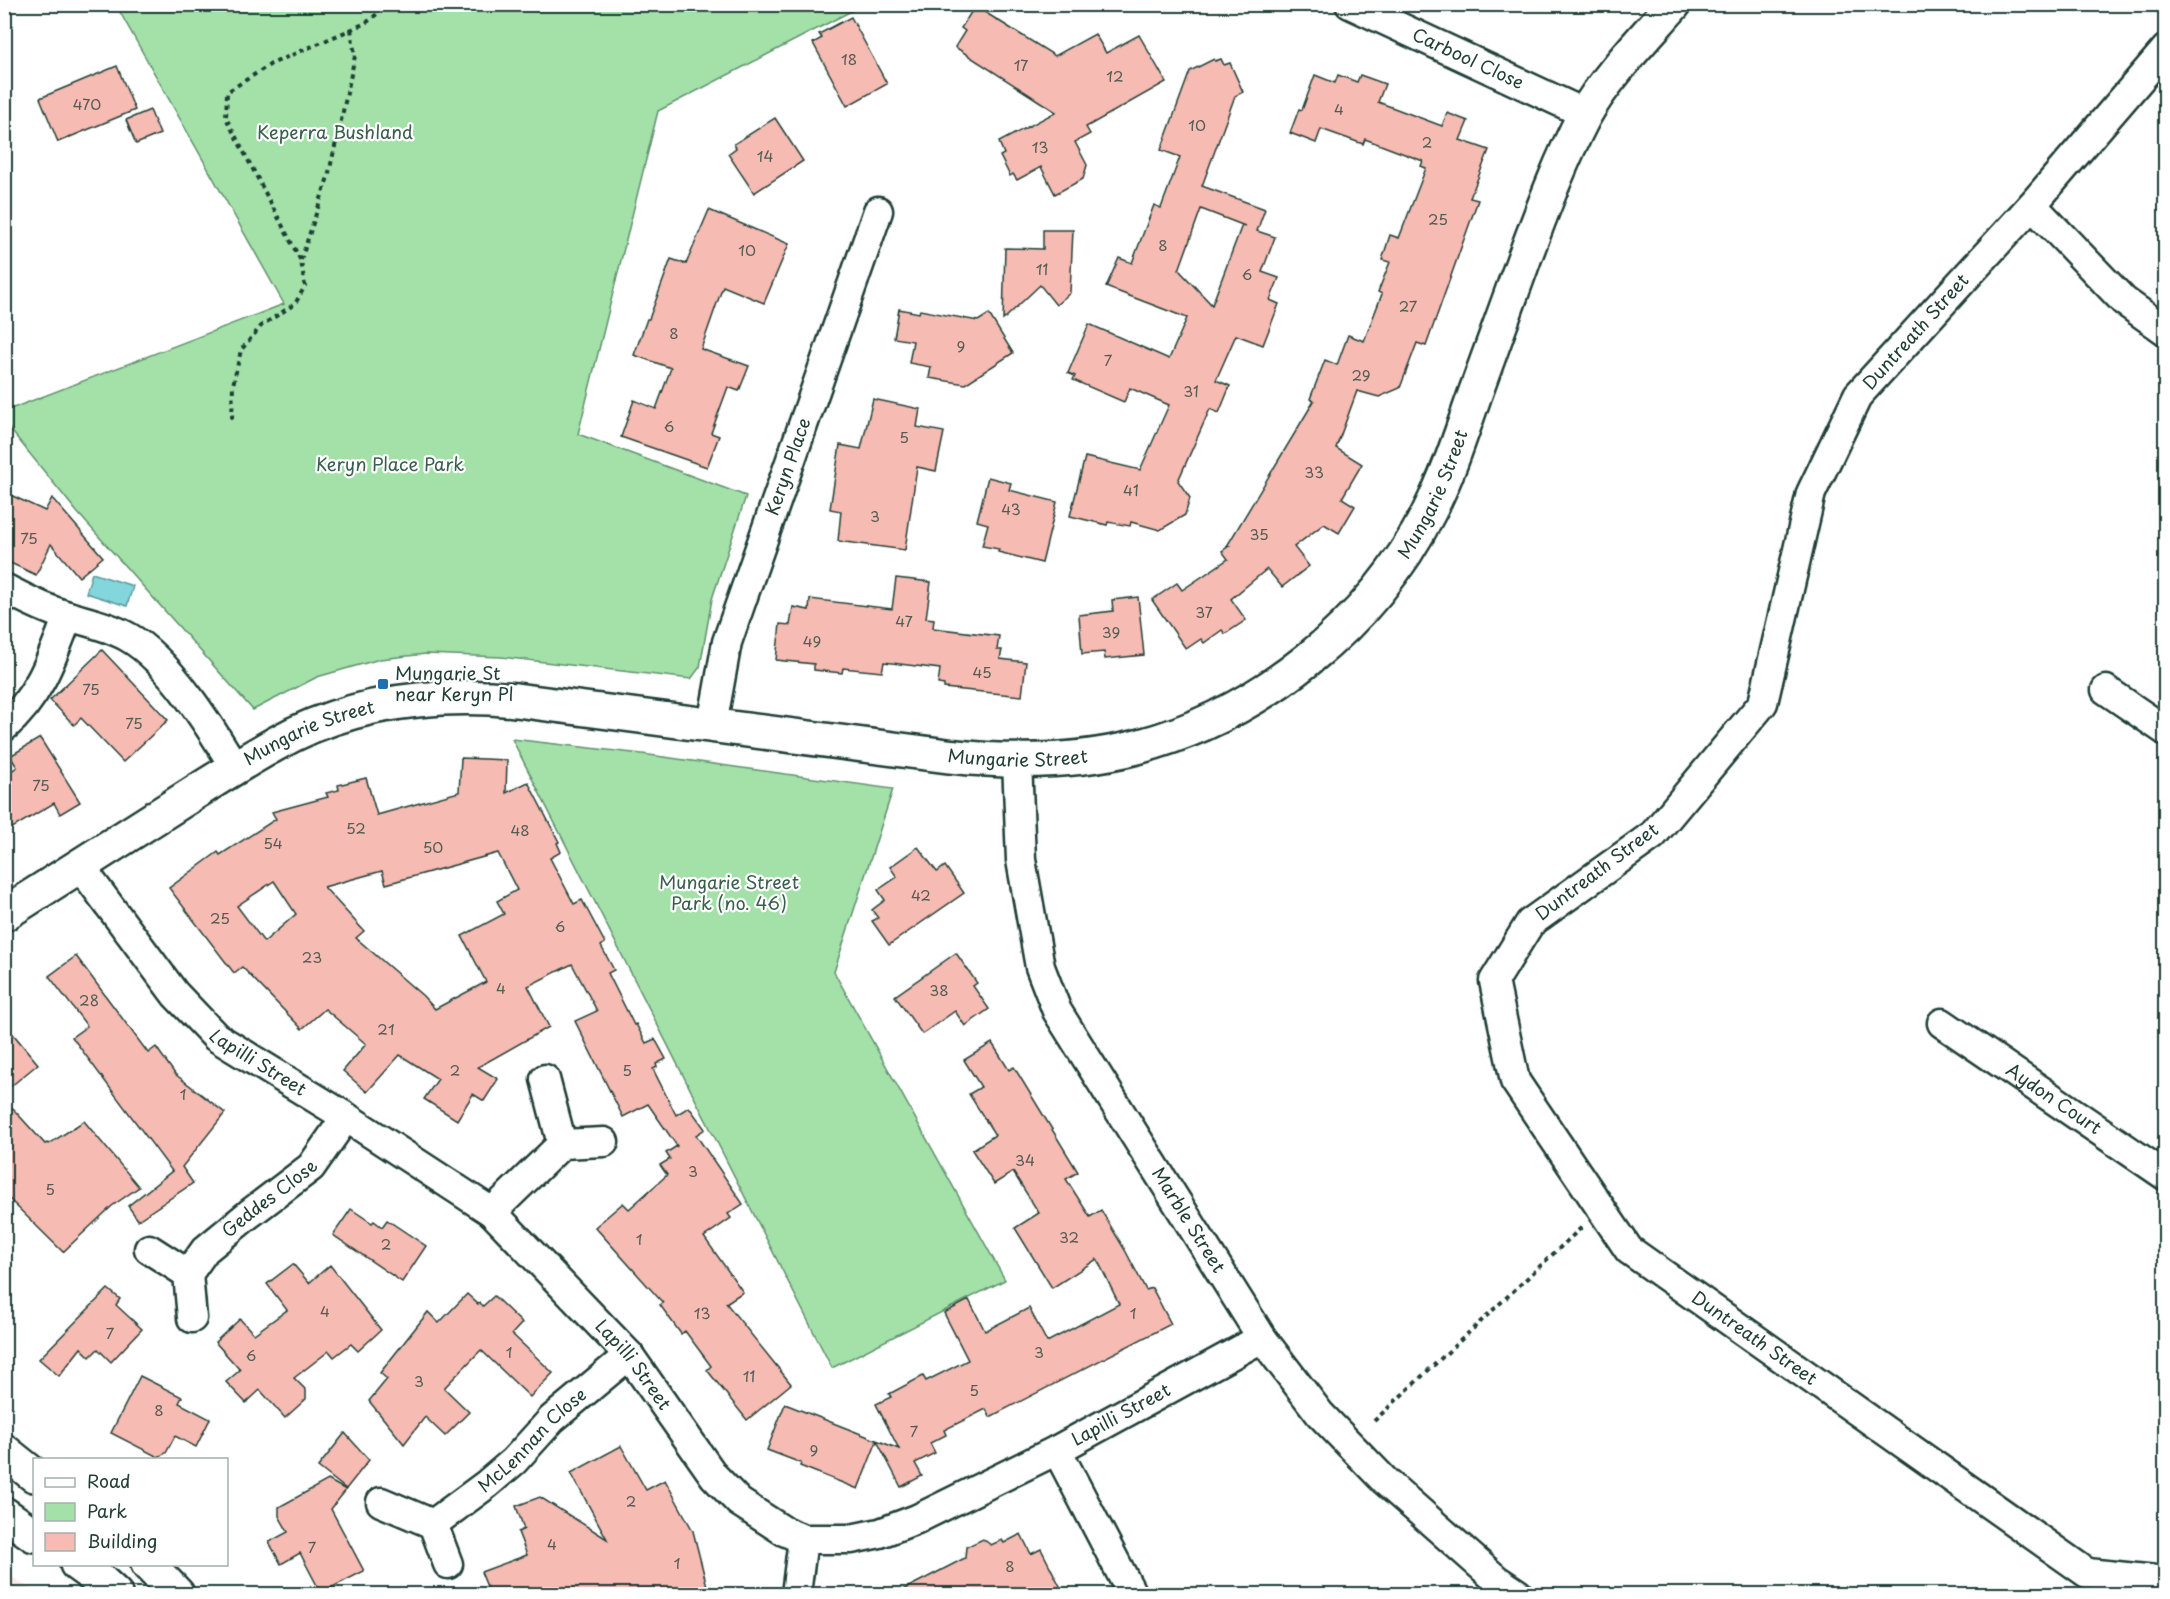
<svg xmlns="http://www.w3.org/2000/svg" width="2170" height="1599" font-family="'Playpen Sans',sans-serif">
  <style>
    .built { fill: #fcebe8 }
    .green { fill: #a3e1a9; stroke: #618f6e; stroke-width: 1.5 }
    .water { fill: #84d6dd; stroke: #5c9999; stroke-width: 1.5 }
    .building { fill: #f6bbb2; stroke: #1f3d34; stroke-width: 1.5; fill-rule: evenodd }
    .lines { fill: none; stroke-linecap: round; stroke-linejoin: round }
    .street-casing { stroke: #1f3d34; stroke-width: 33 }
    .secondary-casing { stroke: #1f3d34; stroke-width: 38 }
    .primary-casing { stroke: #1f3d34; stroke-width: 38 }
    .path { stroke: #1f3d34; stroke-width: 4; stroke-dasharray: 4.5 4.5; stroke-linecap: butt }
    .street { stroke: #fff; stroke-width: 28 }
    .secondary { stroke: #fff; stroke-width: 33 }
    .primary { stroke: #fff; stroke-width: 33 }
    .poi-dot { fill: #1f6fb2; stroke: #fff; stroke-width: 2 }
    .labels { text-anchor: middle; stroke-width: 4.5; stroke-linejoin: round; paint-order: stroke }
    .number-label { font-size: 15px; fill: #555c54 }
    .street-label { font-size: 18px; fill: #1f3d34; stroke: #fff }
    .park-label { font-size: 18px; fill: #395e4b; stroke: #fff }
    .poi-label { font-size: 18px; fill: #1f3d34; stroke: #fff; text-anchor: start }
  </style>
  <rect width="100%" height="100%" fill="#fff"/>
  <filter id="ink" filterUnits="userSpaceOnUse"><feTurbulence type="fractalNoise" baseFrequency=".0167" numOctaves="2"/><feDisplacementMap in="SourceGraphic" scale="12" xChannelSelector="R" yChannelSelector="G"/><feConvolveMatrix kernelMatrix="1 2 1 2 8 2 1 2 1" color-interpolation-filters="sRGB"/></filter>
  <g filter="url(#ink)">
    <path class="built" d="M 4,1572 L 5,1572 L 37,1594 L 5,1594 Z"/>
    <g class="green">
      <path d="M 116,5 L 863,5 L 658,111 L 578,434 L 746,496 L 712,599 L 700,667 L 691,679 L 501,657 L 426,654 L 380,659 L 317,677 L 253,710 L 77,512 L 5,423 L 5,411 L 284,304 Z"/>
      <path d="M 512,739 L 642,754 L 893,789 L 834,972 L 1005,1280 L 832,1368 Z"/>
    </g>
    <path class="water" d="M 92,573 L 133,586 L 127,606 L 86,593 Z"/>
    <g class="building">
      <path d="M 975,6 L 1055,56 L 1095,34 L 1106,53 L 1139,35 L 1166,82 L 1086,127 L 1090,134 L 1075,142 L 1087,165 L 1083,179 L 1055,194 L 1041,167 L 1017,180 L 1013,174 L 1010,176 L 1000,156 L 1004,154 L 999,142 L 1056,112 L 955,47 L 965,31 L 961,28 Z"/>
      <path d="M 851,17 L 887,84 L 847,106 L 813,43 L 822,38 L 819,34 Z"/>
      <path d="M 1214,59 L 1215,61 L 1221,59 L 1224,65 L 1230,63 L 1243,92 L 1235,96 L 1202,186 L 1265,209 L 1257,231 L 1275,237 L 1262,272 L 1279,278 L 1270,300 L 1279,304 L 1263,345 L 1236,335 L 1216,380 L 1230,386 L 1219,413 L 1210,409 L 1178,481 L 1190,498 L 1185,515 L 1160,530 L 1131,522 L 1130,526 L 1108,522 L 1107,525 L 1070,516 L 1085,457 L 1140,470 L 1169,405 L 1130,388 L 1124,402 L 1073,380 L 1075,376 L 1068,373 L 1089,324 L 1169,359 L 1187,318 L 1106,287 L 1119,258 L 1132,263 L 1154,205 L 1161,208 L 1180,157 L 1161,150 L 1190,71 ZM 1201,209 L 1245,226 L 1242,225 L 1212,305 L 1179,270 Z"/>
      <path d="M 117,66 L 135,110 L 58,142 L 40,98 Z"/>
      <path d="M 1315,75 L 1335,83 L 1338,75 L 1357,82 L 1360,75 L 1385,84 L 1378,102 L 1442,126 L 1447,113 L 1468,121 L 1460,140 L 1489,150 L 1470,198 L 1478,200 L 1426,346 L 1417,343 L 1400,388 L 1379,397 L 1357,391 L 1336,448 L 1362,464 L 1342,498 L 1355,506 L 1339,533 L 1324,524 L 1294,547 L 1309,566 L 1282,587 L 1267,569 L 1231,599 L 1246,620 L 1225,634 L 1222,630 L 1204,643 L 1201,639 L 1186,649 L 1152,600 L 1177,583 L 1182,590 L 1228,559 L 1222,551 L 1229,546 L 1227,546 L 1314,401 L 1310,399 L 1325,360 L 1337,365 L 1348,335 L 1364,341 L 1382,294 L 1378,292 L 1390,262 L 1382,260 L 1390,235 L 1399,238 L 1426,168 L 1421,166 L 1423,161 L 1365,139 L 1363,144 L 1321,129 L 1316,143 L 1290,133 L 1299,109 L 1302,110 Z"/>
      <path d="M 150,110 L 160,134 L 136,144 L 126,120 Z"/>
      <path d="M 775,118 L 803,161 L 754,193 L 728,154 L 736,148 L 734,144 Z"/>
      <path d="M 709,210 L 789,244 L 764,303 L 723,286 L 701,349 L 749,366 L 739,391 L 728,387 L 711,433 L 719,436 L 707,467 L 621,437 L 634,400 L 656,409 L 671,368 L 634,355 L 647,319 L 649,319 L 671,259 L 686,264 Z"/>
      <path d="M 1043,230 L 1073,230 L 1070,293 L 1056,305 L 1040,285 L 1003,320 L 1005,248 L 1043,249 Z"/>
      <path d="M 899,309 L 919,313 L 920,310 L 978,321 L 989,314 L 1013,353 L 965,384 L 929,378 L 931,367 L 909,363 L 913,341 L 894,338 Z"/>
      <path d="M 873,399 L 920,409 L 917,427 L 944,432 L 936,471 L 917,467 L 905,550 L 838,541 L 841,511 L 830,509 L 840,445 L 861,449 Z"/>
      <path d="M 988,477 L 1011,483 L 1009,490 L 1057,502 L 1042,563 L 998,552 L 999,549 L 982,546 L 988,524 L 977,521 Z"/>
      <path d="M 4,492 L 45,511 L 52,498 L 103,557 L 79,577 L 51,544 L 36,575 L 4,560 Z"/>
      <path d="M 896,578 L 931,582 L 926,618 L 934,619 L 933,628 L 999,636 L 997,650 L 1002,650 L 1000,659 L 1026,662 L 1022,696 L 944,688 L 944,685 L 938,684 L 940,669 L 884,662 L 882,672 L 843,668 L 842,673 L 814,670 L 814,664 L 776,660 L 780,624 L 790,625 L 793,607 L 809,610 L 810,599 L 892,609 Z"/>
      <path d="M 1138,597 L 1144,655 L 1105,659 L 1104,652 L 1082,654 L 1079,615 L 1113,611 L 1112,600 Z"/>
      <path d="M 102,650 L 168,720 L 123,762 L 81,718 L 74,725 L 50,700 Z"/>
      <path d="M 40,738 L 80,802 L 60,814 L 54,803 L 4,833 L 4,776 L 17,767 L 10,756 Z"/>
      <path d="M 461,758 L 507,760 L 506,793 L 528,782 L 559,842 L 557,843 L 561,852 L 550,858 L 574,904 L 582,900 L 605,943 L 601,946 L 614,970 L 608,973 L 634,1025 L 636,1024 L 646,1043 L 655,1039 L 666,1059 L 656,1064 L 657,1067 L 653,1069 L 676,1115 L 689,1107 L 705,1129 L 696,1135 L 743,1204 L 728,1214 L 731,1218 L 704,1237 L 743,1292 L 726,1303 L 791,1384 L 747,1420 L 707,1370 L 711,1366 L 685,1331 L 681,1334 L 660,1305 L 663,1303 L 595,1227 L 623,1203 L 629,1209 L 667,1175 L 660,1165 L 670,1159 L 666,1153 L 677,1146 L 648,1104 L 623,1117 L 575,1021 L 597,1011 L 572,964 L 528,986 L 549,1027 L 478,1067 L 498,1079 L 484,1101 L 473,1094 L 457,1120 L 424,1099 L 438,1079 L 400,1055 L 367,1092 L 343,1071 L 366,1044 L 325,1009 L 302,1029 L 242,967 L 234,973 L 169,888 L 218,852 L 220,855 L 276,819 L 272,812 L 328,797 L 326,793 L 339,790 L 338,785 L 366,778 L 377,815 L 459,792 ZM 498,853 L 517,890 L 497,901 L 504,914 L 462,936 L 486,982 L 435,1009 L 423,996 L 356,938 L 364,931 L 324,887 L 382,871 L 386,884 ZM 274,881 L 296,914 L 264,942 L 237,906 Z"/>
      <path d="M 918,847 L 937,872 L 945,866 L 964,893 L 889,945 L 872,921 L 878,918 L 872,910 L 885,900 L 878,890 L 897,877 L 890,867 Z"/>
      <path d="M 956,953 L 977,983 L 973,986 L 989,1009 L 965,1026 L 955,1011 L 922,1034 L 895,996 Z"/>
      <path d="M 76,956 L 148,1053 L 156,1047 L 175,1074 L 225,1113 L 182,1167 L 193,1183 L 138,1220 L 128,1206 L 172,1171 L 72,1037 L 87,1026 L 49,976 Z"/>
      <path d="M 4,1023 L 38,1064 L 4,1092 Z"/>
      <path d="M 992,1043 L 1009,1070 L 1014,1067 L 1078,1172 L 1066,1179 L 1090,1217 L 1101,1210 L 1125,1250 L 1146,1290 L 1152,1288 L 1171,1324 L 990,1417 L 986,1409 L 944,1430 L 946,1435 L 930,1443 L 935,1453 L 915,1463 L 922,1476 L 901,1487 L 877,1441 L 858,1489 L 800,1466 L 801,1463 L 767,1450 L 785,1404 L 899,1449 L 876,1404 L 891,1397 L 889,1394 L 923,1376 L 926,1381 L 968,1360 L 944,1313 L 969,1300 L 985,1331 L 1029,1308 L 1047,1342 L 1119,1304 L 1097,1259 L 1052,1288 L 1015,1228 L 1039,1213 L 1013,1172 L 994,1184 L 972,1150 L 995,1135 L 969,1094 L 981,1087 L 964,1060 Z"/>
      <path d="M 4,1099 L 45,1144 L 47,1143 L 49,1144 L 84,1121 L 139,1187 L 112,1206 L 63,1252 L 4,1194 Z"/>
      <path d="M 351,1209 L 372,1223 L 374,1221 L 382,1227 L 387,1220 L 426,1246 L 402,1282 L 333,1235 Z"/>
      <path d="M 293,1264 L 309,1283 L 330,1265 L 381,1330 L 358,1351 L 351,1344 L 334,1357 L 329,1351 L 294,1378 L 306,1390 L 306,1399 L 285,1418 L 260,1390 L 246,1403 L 226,1382 L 240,1370 L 215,1342 L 240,1319 L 254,1334 L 287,1310 L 267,1284 Z"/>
      <path d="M 108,1289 L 120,1299 L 116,1305 L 142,1329 L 111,1362 L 98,1349 L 90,1357 L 81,1348 L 59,1376 L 39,1359 Z"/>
      <path d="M 467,1294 L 478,1304 L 480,1303 L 483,1306 L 494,1296 L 522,1323 L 512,1334 L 553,1373 L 530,1397 L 481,1350 L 444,1388 L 469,1412 L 445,1436 L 425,1417 L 404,1444 L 369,1401 L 387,1379 L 380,1373 L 428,1312 L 439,1323 Z"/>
      <path d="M 140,1376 L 182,1397 L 179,1403 L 210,1419 L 196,1447 L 175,1436 L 166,1453 L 158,1457 L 111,1433 Z"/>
      <path d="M 345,1433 L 369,1460 L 346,1489 L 318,1467 Z"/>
      <path d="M 621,1446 L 646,1490 L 665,1480 L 693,1531 L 709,1594 L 490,1594 L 481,1572 L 527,1555 L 518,1532 L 524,1529 L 516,1506 L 540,1497 L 607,1539 L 571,1473 Z"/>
      <path d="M 328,1480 L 346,1490 L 331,1509 L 364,1571 L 321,1593 L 300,1553 L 281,1564 L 269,1542 L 288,1532 L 279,1516 L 279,1507 Z"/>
      <path d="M 1021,1534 L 1031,1554 L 1041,1549 L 1064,1594 L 895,1594 L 965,1558 L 966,1547 L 983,1539 L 991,1545 L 1002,1540 L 1004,1543 Z"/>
    </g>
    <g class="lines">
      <defs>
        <g id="street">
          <path id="s1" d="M 1350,4 L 1586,114"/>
          <path id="s2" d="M 2166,49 L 2032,205 L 1858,395 L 1811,493 L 1763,703 L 1653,835 L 1530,923 L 1494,981 L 1515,1081 L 1629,1250 L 2087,1573 L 2166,1581"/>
          <path d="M 2032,205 L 2124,301 L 2166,331"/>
          <path d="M 4,588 C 22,597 40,607 59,613 C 82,621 107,625 128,637 C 169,660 211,728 235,768"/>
          <path d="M 2106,690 L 2166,731"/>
          <path id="s3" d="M 712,725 L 727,642 L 878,211"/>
          <path d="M 4,727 C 39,697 52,658 68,616"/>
          <path id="s4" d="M 1017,761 L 1021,860 L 1040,967 L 1057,1011 L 1262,1338 L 1320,1414 L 1385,1481 L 1497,1580 L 1518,1594"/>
          <path id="s5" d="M 80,866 L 175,994 L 216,1037 L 346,1117 L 492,1212 L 629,1355 L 714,1476 L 739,1502 L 784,1531 L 803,1539 L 851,1539 L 880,1533 L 917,1519 L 1057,1450 L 1262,1338"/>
          <path id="s6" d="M 1942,1023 L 2166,1176"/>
          <path d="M 545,1079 L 562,1144"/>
          <path d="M 492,1212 L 562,1144 L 604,1142"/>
          <path d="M 149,1249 L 188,1274 L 192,1318"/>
          <path id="s7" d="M 188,1274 L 205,1250 L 249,1214 L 311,1167 L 346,1117"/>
          <path d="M 1057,1450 L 1132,1594"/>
          <path d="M 381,1502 L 433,1524 L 448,1564"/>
          <path id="s8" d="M 433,1524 L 487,1484 L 514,1461 L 552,1419 L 629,1355"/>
          <path d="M 796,1594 L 803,1539"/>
        </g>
        <g id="secondary">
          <path id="s9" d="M 4,914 C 59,879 114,844 169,809 C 210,783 251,756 294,734 C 363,701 441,693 516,700 L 948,756 C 1011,763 1075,763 1137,747 C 1259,715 1372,625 1429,512 C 1448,475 1461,434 1475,394 C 1491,349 1508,304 1524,259 C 1542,211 1560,162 1584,116 C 1605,78 1645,37 1674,4"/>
        </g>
        <g id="primary">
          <path d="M 4,1451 L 34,1475"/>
          <path d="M 4,1514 L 34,1535"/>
          <path d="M 77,1564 L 102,1582 L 115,1594"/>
          <path d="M 148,1564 L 177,1594"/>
        </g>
      </defs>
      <use href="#street" class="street-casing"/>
      <use href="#secondary" class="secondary-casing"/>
      <use href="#primary" class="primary-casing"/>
      <g class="path">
        <path d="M 301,260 L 328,177 L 342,116 L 355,56 L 351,29"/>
        <path d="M 232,419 L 233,385 L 241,350 L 262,325 L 295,304 L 305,286 L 301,261 L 226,118 L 227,92 L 271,64 L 366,23 L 389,4"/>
        <path d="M 1374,1421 L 1582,1227"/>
      </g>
      <use href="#street" class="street"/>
      <use href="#secondary" class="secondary"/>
      <use href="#primary" class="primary"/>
    </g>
  </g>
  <rect class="poi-dot" x="377" y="678" width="12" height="12" rx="3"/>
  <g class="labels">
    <g class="number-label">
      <text x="849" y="65">18</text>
      <text x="1021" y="71">17</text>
      <text x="1115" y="82">12</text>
      <text x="87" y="110">470</text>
      <text x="1339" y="115">4</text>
      <text x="1197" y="131">10</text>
      <text x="1427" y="148">2</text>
      <text x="1040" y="153">13</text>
      <text x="765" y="162">14</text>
      <text x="1438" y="225">25</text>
      <text x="1163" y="251">8</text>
      <text x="747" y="256">10</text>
      <text x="1042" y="275">11</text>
      <text x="1247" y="280">6</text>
      <text x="1408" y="312">27</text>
      <text x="674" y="339">8</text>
      <text x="961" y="352">9</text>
      <text x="1108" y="366">7</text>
      <text x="1361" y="381">29</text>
      <text x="1191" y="397">31</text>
      <text x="669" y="432">6</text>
      <text x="904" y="443">5</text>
      <text x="1314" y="478">33</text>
      <text x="1131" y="496">41</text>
      <text x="1011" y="515">43</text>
      <text x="875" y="522">3</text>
      <text x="1259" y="540">35</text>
      <text x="29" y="544">75</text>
      <text x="1204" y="618">37</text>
      <text x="904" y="627">47</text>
      <text x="1111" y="638">39</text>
      <text x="812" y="647">49</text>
      <text x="982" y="678">45</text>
      <text x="91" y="695">75</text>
      <text x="134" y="729">75</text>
      <text x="41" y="791">75</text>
      <text x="356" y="834">52</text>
      <text x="520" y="836">48</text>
      <text x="273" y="849">54</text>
      <text x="433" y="853">50</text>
      <text x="921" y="901">42</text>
      <text x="220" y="924">25</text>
      <text x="560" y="932">6</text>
      <text x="312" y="963">23</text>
      <text x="501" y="994">4</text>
      <text x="939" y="996">38</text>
      <text x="89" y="1006">28</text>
      <text x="386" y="1035">21</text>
      <text x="455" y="1076">2</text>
      <text x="627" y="1076">5</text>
      <text x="183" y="1100">1</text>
      <text x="1025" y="1166">34</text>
      <text x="693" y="1177">3</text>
      <text x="50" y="1195">5</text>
      <text x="1069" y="1243">32</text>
      <text x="639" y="1245">1</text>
      <text x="386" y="1250">2</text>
      <text x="325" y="1317">4</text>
      <text x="702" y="1319">13</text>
      <text x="1133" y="1319">1</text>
      <text x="110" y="1339">7</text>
      <text x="509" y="1358">1</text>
      <text x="1039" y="1358">3</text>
      <text x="251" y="1361">6</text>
      <text x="749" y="1382">11</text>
      <text x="419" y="1387">3</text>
      <text x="974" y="1396">5</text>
      <text x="159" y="1416">8</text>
      <text x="914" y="1437">7</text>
      <text x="814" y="1456">9</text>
      <text x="631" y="1507">2</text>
      <text x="552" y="1550">4</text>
      <text x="312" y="1553">7</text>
      <text x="677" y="1569">1</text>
      <text x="1010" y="1572">8</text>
    </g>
    <g class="street-label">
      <text dy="6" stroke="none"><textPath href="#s1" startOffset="130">Carbool Close</textPath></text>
      <text transform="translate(1916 332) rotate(-48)" y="6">Duntreath Street</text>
      <text dy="6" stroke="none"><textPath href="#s3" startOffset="270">Keryn Place</textPath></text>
      <text dy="6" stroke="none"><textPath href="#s9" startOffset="1598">Mungarie Street</textPath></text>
      <text dy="6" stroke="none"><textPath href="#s9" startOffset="356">Mungarie Street</textPath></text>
      <text dy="6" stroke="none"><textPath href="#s9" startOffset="1074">Mungarie Street</textPath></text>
      <text transform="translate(1597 872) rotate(-37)" y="6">Duntreath Street</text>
      <text dy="6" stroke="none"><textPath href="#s5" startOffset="268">Lapilli Street</textPath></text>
      <text dy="6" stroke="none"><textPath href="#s6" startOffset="135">Aydon Court</textPath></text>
      <text dy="6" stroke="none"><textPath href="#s7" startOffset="112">Geddes Close</textPath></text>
      <text dy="6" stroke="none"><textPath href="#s4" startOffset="502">Marble Street</textPath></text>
      <text dy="6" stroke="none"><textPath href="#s2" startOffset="1638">Duntreath Street</textPath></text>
      <text dy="6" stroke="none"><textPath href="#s5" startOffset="754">Lapilli Street</textPath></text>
      <text dy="6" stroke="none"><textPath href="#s5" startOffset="1348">Lapilli Street</textPath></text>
      <text dy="6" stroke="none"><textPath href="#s8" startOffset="130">McLennan Close</textPath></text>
    </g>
    <g class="park-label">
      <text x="335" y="139">Keperra Bushland</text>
      <text x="390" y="471">Keryn Place Park</text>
      <text x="729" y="889">Mungarie Street<tspan x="729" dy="21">Park (no. 46)</tspan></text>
    </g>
    <g class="poi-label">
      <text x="395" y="680">Mungarie St<tspan x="395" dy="21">near Keryn Pl</tspan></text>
    </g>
  </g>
  <rect width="2170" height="1599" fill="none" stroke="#fff" stroke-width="24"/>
  <rect x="12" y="12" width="2146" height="1575" fill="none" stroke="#1f3d34" stroke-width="2" filter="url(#ink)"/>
  <rect x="33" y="1458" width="195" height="108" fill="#ffffff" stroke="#a5b1ae" stroke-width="1.5"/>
  <rect x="45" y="1478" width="30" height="9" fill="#ffffff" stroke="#a5b1ae" stroke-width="1.5"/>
  <text x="87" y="1488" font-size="18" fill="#1f3d34">Road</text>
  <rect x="45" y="1503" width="30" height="18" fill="#a3e1a9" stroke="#a5b1ae" stroke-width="1.5"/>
  <text x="87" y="1518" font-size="18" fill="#1f3d34">Park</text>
  <rect x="45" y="1533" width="30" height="18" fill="#f6bbb2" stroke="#a5b1ae" stroke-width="1.5"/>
  <text x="87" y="1548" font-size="18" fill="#1f3d34">Building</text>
</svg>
